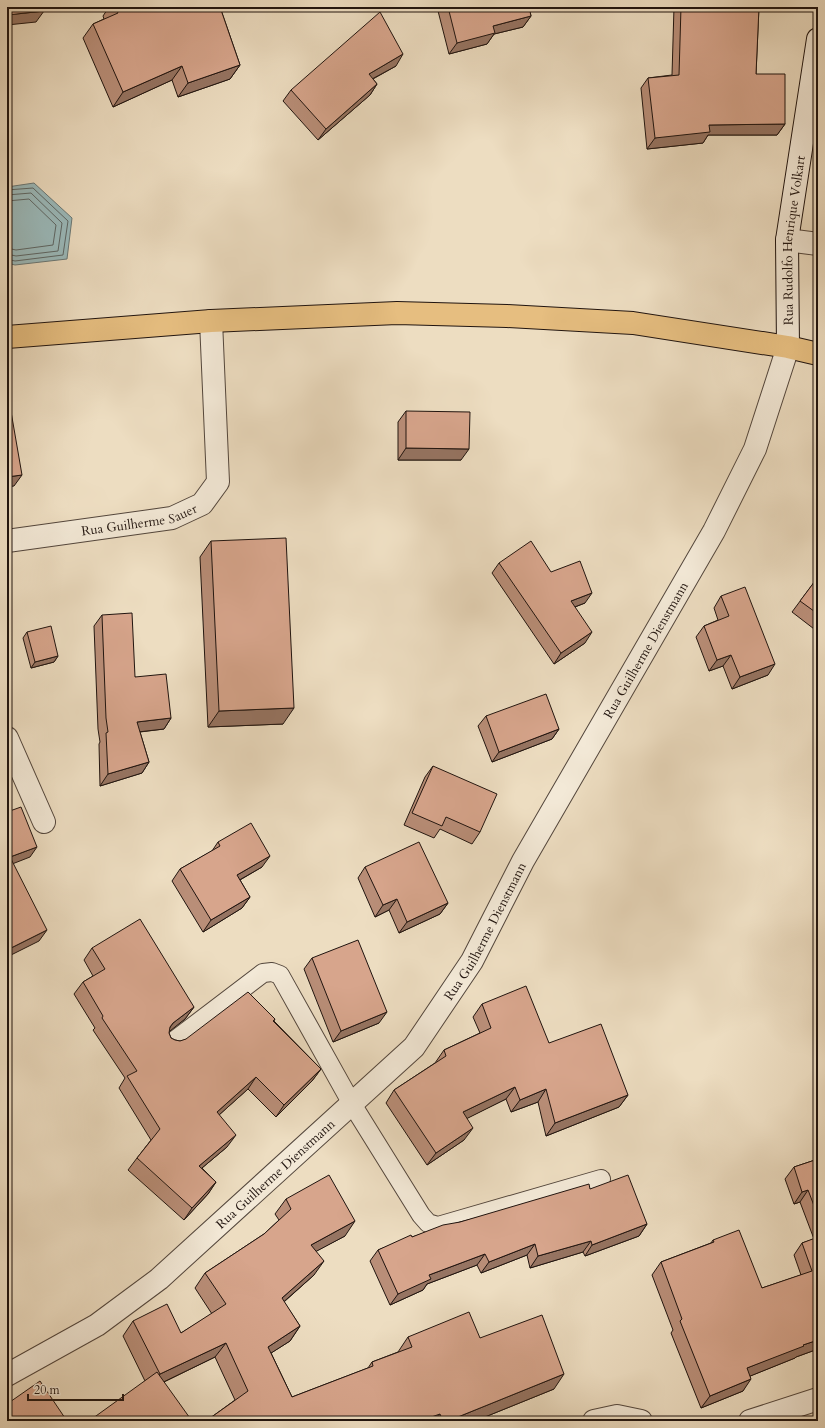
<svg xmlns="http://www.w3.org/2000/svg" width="825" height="1428" font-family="Cardo,serif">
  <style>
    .water { fill: #9bbabb; stroke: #6a7876 }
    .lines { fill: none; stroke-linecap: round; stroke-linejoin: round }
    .shore { stroke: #5e6765; stroke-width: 1 }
    .lane-casing { stroke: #53463c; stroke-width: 20 }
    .street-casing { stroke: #53463c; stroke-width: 24 }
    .secondary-casing { stroke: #20140f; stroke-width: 24 }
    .primary-casing { stroke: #20140f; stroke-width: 24 }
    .lane { stroke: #f3e9d7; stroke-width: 18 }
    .street { stroke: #f3e9d7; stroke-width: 22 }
    .secondary { stroke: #f3e9d7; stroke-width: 22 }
    .primary { stroke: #e6be80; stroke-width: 22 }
    .wall { fill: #b98e78; stroke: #20140f }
    .shaded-wall { fill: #967462; stroke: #20140f }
    .building { fill: #d7a58c; stroke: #20140f }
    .labels { text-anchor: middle; stroke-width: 3; stroke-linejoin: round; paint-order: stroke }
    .street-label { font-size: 13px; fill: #20140f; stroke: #f3e9d7 }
  </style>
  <rect width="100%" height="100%" fill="#edddc1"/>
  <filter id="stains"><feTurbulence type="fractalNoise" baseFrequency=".005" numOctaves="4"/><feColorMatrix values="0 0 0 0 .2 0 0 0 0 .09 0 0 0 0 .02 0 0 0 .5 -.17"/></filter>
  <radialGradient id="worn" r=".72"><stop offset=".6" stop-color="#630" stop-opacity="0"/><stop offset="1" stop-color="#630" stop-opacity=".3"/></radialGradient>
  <path class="water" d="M 34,183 L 72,218 L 67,259 L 15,265 L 7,263 L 7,187 Z"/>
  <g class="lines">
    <g class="shore">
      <path d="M 7,190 L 33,188 L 68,221 L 63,255 L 15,261 L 7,259"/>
      <path d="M 7,195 L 31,193 L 62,223 L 58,251 L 16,256 L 7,254"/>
      <path d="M 7,201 L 29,199 L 56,225 L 53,245 L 16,250 L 7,248"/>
    </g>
    <defs>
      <path id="lane" d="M 171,1043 L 263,973 L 272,972 L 280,975 L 352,1104 L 421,1215 L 428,1223 L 438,1226 L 601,1179"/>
      <g id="street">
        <path d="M 787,240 L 818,244"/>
        <path id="s1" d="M 7,541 L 172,518 L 202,504 L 218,482 L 211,321"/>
        <path d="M 7,738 L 44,822"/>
        <path id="s2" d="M 7,1375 L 97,1325 L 159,1279 L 414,1047 L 472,961 L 523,861 L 714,531 L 755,449 L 788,347"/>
        <path d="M 594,1421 L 617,1416 L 641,1421"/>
        <path d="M 750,1421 L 818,1399"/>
      </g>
      <g id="secondary">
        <path id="s3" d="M 788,347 L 787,240 L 818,39"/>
      </g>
      <path id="primary" d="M 7,337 L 211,321 L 397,313 L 507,316 L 633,323 L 788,347 L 818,354"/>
    </defs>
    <use href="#lane" class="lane-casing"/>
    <use href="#street" class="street-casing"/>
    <use href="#secondary" class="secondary-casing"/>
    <use href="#primary" class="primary-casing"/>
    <use href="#lane" class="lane"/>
    <use href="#street" class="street"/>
    <use href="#secondary" class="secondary"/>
    <use href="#primary" class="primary"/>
  </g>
  <g class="wall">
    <path d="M 109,7 L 220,7 L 240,65 L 230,79 L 178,97 L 172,80 L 113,107 L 83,38 L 93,24 L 104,19 L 103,16 Z"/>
    <path d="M 437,7 L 529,7 L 531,16 L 523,27 L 494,34 L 487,44 L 449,54 Z"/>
    <path d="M 674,7 L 759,7 L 756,74 L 785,124 L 777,135 L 708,135 L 703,143 L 647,149 L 641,88 L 648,78 L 672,75 Z"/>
    <path d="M 396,66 L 373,79 L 377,84 L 370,95 L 318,140 L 283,101 L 291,90 Z"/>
    <path d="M 406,411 L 461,460 L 398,460 L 398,422 Z"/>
    <path d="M 211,541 L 283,724 L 208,727 L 200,557 Z"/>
    <path d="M 499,563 L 585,603 L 575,607 L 585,643 L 554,664 L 492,573 Z"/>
    <path d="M 818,577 L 818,632 L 792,612 Z"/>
    <path d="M 721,596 L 768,675 L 732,689 L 723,666 L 709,671 L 696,637 L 704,626 L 718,620 L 714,608 Z"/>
    <path d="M 102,615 L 135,677 L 171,718 L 164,729 L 140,732 L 149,762 L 142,773 L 100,786 L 99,744 L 100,742 L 98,729 L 94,626 Z"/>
    <path d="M 27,632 L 58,656 L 54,662 L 31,668 L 23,638 Z"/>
    <path d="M 486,716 L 559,729 L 552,739 L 492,762 L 478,726 Z"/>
    <path d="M 433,766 L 480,832 L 472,844 L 440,829 L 434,838 L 404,825 L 425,777 Z"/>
    <path d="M 218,842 L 262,867 L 240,880 L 250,897 L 242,908 L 203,932 L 172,881 L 180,869 L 212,851 Z"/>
    <path d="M 365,867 L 448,903 L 440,914 L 399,933 L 389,910 L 375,917 L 358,878 Z"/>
    <path d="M 92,948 L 194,1007 L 185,1019 L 169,1031 L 169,1033 L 171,1038 L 175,1040 L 180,1041 L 275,1019 L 274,1021 L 321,1069 L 312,1081 L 276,1117 L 248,1089 L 219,1115 L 227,1147 L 202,1168 L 216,1182 L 208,1194 L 184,1220 L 128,1170 L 137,1158 L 151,1140 L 119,1088 L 125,1078 L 93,1030 L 95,1028 L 74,994 L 83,982 L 93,976 L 84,960 Z"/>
    <path d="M 312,958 L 379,1023 L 333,1042 L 304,969 Z"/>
    <path d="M 482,1004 L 549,1043 L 628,1095 L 619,1107 L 546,1136 L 538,1102 L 511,1112 L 506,1099 L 467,1118 L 464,1140 L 427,1165 L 386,1103 L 394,1090 L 435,1063 L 444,1050 L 480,1033 L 473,1017 Z"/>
    <path d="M 818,1159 L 818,1349 L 796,1357 L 795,1358 L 750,1376 L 743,1391 L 701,1408 L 671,1333 L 673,1330 L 652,1275 L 661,1262 L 711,1243 L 713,1240 L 762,1288 L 801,1275 L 794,1255 L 802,1243 L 814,1239 L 800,1202 L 794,1204 L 785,1179 L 794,1167 Z"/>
    <path d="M 590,1189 L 647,1224 L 639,1236 L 585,1256 L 583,1252 L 530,1268 L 527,1255 L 481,1273 L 477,1265 L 427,1284 L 423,1290 L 390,1305 L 370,1261 L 378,1250 L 412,1237 L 460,1222 Z"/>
    <path d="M 286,1199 L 345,1236 L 316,1251 L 314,1275 L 284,1302 L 300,1326 L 290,1341 L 271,1353 L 292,1397 L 368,1368 L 372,1362 L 398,1352 L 408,1337 L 480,1338 L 554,1389 L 475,1421 L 206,1421 L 235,1400 L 215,1357 L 164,1382 L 145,1381 L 123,1336 L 133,1321 L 181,1333 L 212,1314 L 195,1288 L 205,1273 L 264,1234 L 279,1220 L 275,1214 Z"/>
    <path d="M 7,1404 L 67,1421 L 7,1421 Z"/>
  </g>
  <g class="shaded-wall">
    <path d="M 44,11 L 36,22 L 7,25 L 7,15 Z"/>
    <path d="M 531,16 L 523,27 L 494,34 L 487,44 L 449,54 L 457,43 L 493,26 Z"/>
    <path d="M 403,54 L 396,66 L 361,85 L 369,74 Z"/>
    <path d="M 240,65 L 230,79 L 178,97 L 188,83 Z"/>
    <path d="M 182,66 L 172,80 L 113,107 L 123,92 Z"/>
    <path d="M 377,84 L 370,95 L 318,140 L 326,129 Z"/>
    <path d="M 785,124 L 777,135 L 708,135 L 703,143 L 647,149 L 655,138 L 709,125 Z"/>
    <path d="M 406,448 L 469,449 L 461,460 L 398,460 Z"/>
    <path d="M 22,475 L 14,486 L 7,487 L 7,477 Z"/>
    <path d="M 592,593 L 585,603 L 564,611 L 571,601 Z"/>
    <path d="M 592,632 L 585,643 L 554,664 L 561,653 Z"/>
    <path d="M 731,655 L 723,666 L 709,671 L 717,660 Z"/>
    <path d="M 58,656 L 54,662 L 31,668 L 35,662 Z"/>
    <path d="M 775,664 L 768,675 L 732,689 L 740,677 Z"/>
    <path d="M 294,708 L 283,724 L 208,727 L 219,711 Z"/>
    <path d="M 171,718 L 164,729 L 129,733 L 137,722 Z"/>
    <path d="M 559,729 L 552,739 L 492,762 L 499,752 Z"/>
    <path d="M 149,762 L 142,773 L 100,786 L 108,774 Z"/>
    <path d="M 37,847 L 30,857 L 7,866 L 10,857 Z"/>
    <path d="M 270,856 L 262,867 L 229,886 L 237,875 Z"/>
    <path d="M 250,897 L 242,908 L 203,932 L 211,920 Z"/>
    <path d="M 397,899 L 389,910 L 375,917 L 383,905 Z"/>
    <path d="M 448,903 L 440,914 L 399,933 L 407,922 Z"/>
    <path d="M 47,930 L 39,941 L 7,957 L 7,950 Z"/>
    <path d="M 194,1007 L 185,1019 L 165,1035 L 173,1023 Z"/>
    <path d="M 387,1012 L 379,1023 L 333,1042 L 341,1031 Z"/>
    <path d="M 321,1069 L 312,1081 L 276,1117 L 284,1105 Z"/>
    <path d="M 256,1077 L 248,1089 L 209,1124 L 217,1112 Z"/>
    <path d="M 515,1087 L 506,1099 L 454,1125 L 463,1112 Z"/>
    <path d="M 546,1089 L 538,1102 L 511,1112 L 520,1100 Z"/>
    <path d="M 628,1095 L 619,1107 L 546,1136 L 555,1123 Z"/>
    <path d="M 473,1128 L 464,1140 L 427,1165 L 436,1153 Z"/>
    <path d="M 236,1135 L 227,1147 L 190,1178 L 199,1166 Z"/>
    <path d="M 216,1182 L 208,1194 L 184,1220 L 192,1208 Z"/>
    <path d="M 808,1190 L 800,1202 L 794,1204 L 802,1192 Z"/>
    <path d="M 355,1221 L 345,1236 L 300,1260 L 311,1245 Z"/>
    <path d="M 647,1224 L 639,1236 L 585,1256 L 592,1245 Z"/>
    <path d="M 591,1241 L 583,1252 L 530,1268 L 538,1256 Z"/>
    <path d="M 535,1244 L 527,1255 L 481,1273 L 489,1262 Z"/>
    <path d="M 485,1254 L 477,1265 L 427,1284 L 423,1290 L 390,1305 L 398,1294 L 429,1275 Z"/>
    <path d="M 324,1261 L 314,1275 L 271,1313 L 282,1298 Z"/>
    <path d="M 300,1326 L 290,1341 L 257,1362 L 268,1347 Z"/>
    <path d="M 818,1340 L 818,1349 L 796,1357 L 795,1358 L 738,1381 L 747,1368 L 803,1345 Z"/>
    <path d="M 226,1343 L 215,1357 L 149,1389 L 160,1374 Z"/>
    <path d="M 564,1374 L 554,1389 L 475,1421 L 448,1421 Z"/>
    <path d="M 751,1379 L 743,1391 L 701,1408 L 710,1396 Z"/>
    <path d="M 440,1414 L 435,1421 L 420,1421 Z"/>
  </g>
  <g class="building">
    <path d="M 7,7 L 44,7 L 44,11 L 7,15 Z"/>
    <path d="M 115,7 L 220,7 L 240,65 L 188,83 L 182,66 L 123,92 L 93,24 L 118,13 Z"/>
    <path d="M 448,7 L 529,7 L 531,16 L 493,26 L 495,33 L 457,43 Z"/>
    <path d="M 681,7 L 759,7 L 756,74 L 785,74 L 785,124 L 709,125 L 710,132 L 655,138 L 648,78 L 679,75 Z"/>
    <path d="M 380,12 L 403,54 L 369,74 L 377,84 L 326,129 L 291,90 Z"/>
    <path d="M 7,400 L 9,400 L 22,475 L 7,477 Z"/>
    <path d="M 406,411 L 470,412 L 469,449 L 406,448 Z"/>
    <path d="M 286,538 L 294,708 L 219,711 L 211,541 Z"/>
    <path d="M 531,541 L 551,572 L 580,561 L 592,593 L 571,601 L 592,632 L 561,653 L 499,563 Z"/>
    <path d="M 818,577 L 818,614 L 800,601 Z"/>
    <path d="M 745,587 L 775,664 L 740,677 L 731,655 L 717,660 L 704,626 L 729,616 L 721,596 Z"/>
    <path d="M 132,613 L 135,677 L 166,674 L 171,718 L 137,722 L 149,762 L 108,774 L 106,733 L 108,732 L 106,718 L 102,615 Z"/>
    <path d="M 51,626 L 58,656 L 35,662 L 27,632 Z"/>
    <path d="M 546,694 L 559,729 L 499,752 L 486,716 Z"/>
    <path d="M 433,766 L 497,794 L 480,832 L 446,817 L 442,826 L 412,813 Z"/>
    <path d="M 21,807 L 37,847 L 10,857 L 47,930 L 7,950 L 7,812 Z"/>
    <path d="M 251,823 L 270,856 L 237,875 L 250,897 L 211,920 L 180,869 L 220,846 L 218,842 Z"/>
    <path d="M 419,842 L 448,903 L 407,922 L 397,899 L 383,905 L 365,867 Z"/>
    <path d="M 140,919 L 194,1007 L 173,1023 L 170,1027 L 169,1033 L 171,1038 L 175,1040 L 180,1041 L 186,1039 L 248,992 L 275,1019 L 273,1021 L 321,1069 L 284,1105 L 256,1077 L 217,1112 L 236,1135 L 199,1166 L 216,1182 L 192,1208 L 137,1158 L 160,1129 L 127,1076 L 137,1071 L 102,1018 L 103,1016 L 83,982 L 105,969 L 92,948 Z"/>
    <path d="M 358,940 L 387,1012 L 341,1031 L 312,958 Z"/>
    <path d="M 526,986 L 549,1043 L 601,1024 L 628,1095 L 555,1123 L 546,1089 L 520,1100 L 515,1087 L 463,1112 L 473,1128 L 436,1153 L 394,1090 L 446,1056 L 444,1050 L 491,1028 L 482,1004 Z"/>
    <path d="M 818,1159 L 818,1216 L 808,1190 L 802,1192 L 794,1167 Z"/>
    <path d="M 329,1175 L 355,1221 L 311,1245 L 324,1261 L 282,1298 L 300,1326 L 268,1347 L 292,1397 L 373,1366 L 372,1362 L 412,1347 L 408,1337 L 469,1312 L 480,1338 L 542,1315 L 564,1374 L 448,1421 L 443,1421 L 440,1414 L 420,1421 L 206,1421 L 248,1391 L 226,1343 L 160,1374 L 133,1321 L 167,1304 L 181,1333 L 226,1304 L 205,1273 L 264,1234 L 291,1209 L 286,1199 Z"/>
    <path d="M 628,1175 L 647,1224 L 592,1245 L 591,1241 L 538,1256 L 535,1244 L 489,1262 L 485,1254 L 429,1275 L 431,1279 L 398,1294 L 378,1250 L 411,1235 L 412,1237 L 443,1225 L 460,1222 L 589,1184 L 590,1189 Z"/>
    <path d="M 739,1230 L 762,1288 L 812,1271 L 802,1243 L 818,1237 L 818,1340 L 803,1345 L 804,1346 L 747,1368 L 751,1379 L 710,1396 L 680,1321 L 682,1319 L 661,1262 L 714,1242 L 713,1240 Z"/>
    <path d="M 157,1372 L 192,1421 L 89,1421 Z"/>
    <path d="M 40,1381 L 67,1421 L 13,1421 L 7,1412 L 7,1404 Z"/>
  </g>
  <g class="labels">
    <g class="street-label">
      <text dy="5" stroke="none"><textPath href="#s3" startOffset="107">Rua Rudolfo Henrique Volkart</textPath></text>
      <text dy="5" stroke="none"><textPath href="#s1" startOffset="134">Rua Guilherme Sauer</textPath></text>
      <text dy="5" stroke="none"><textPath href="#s2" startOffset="985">Rua Guilherme Dienstmann</textPath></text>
      <text dy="5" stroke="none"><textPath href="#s2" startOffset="661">Rua Guilherme Dienstmann</textPath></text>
      <text dy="5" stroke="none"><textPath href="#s2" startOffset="337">Rua Guilherme Dienstmann</textPath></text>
    </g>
  </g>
  <rect width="825" height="1428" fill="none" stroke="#edddc1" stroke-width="24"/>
  <rect x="8" y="8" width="809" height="1412" fill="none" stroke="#20140f" stroke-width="2"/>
  <rect x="12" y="12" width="801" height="1404" fill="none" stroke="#20140f"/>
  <path d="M28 1394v6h95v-6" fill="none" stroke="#20140f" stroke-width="2"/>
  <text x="34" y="1394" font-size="12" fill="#20140f" stroke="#f3e9d7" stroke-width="3" paint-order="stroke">20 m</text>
  <rect width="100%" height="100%" filter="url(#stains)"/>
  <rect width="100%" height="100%" fill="url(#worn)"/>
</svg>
